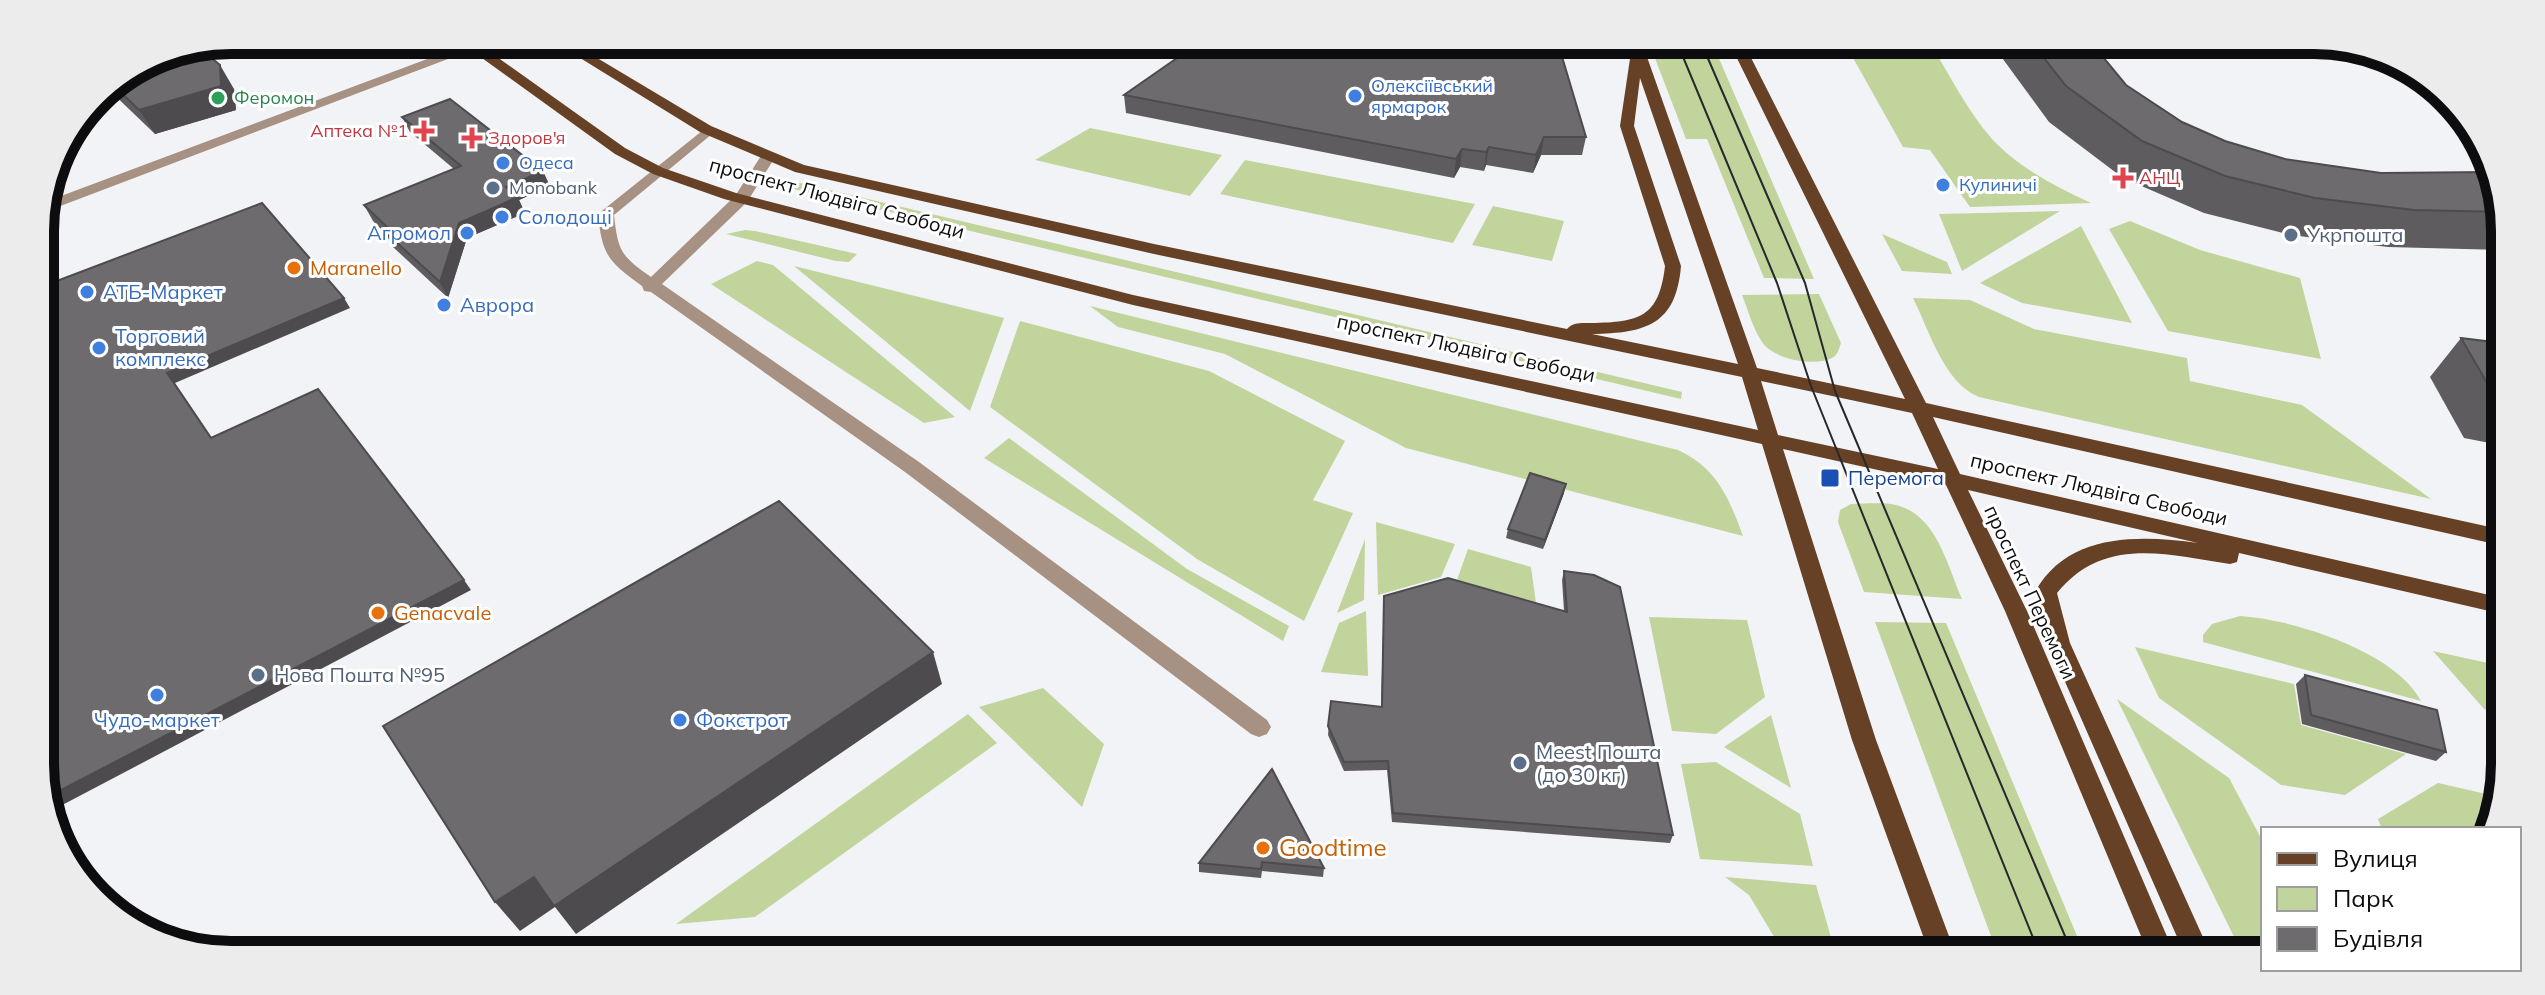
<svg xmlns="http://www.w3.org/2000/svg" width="2545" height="995" font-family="Mulish,sans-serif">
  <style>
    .green { fill: #c1d49c }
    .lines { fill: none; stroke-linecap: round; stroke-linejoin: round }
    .minor { fill: #a79182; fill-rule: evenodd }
    .major { fill: #664126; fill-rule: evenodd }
    .tram { stroke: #27282a; stroke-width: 2 }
    .wall { fill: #5f5c5f }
    .shaded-wall { fill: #4d4b4e }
    .building { fill: #6e6b6f; stroke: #4d4b4e; stroke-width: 2 }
    .shop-dot { fill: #3f7fe0; stroke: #fff; stroke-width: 3 }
    .leisure-dot { fill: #2e9e5b; stroke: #fff; stroke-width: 3 }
    .health-dot { fill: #e0444e; stroke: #fff; stroke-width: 3 }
    .service-dot { fill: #5c6f8a; stroke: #fff; stroke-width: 3 }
    .food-dot { fill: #e8710a; stroke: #fff; stroke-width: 3 }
    .transit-dot { fill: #1a4fb4; stroke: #fff; stroke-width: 3 }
    .labels { text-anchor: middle; stroke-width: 6; stroke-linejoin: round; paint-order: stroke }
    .far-shop-label { font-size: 18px; fill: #366cbe; stroke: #fff; text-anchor: start }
    .far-leisure-label { font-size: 18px; fill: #27864d; stroke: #fff; text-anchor: start }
    .far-health-label { font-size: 18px; fill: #be3a42; stroke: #fff; text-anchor: start }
    .far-service-label { font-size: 18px; fill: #4e5e75; stroke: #fff; text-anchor: start }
    .street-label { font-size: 20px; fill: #0d0d0f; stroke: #fff }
    .shop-label { font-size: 20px; fill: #366cbe; stroke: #fff; text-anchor: start }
    .service-label { font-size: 20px; fill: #4e5e75; stroke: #fff; text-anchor: start }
    .food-label { font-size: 20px; fill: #c56008; stroke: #fff; text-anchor: start }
    .transit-label { font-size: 20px; fill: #164399; stroke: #fff; text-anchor: start }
    .near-food-label { font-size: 24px; fill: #c56008; stroke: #fff; text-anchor: start }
    .rim { fill: none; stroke: #0d0d0f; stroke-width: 10 }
  </style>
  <rect width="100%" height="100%" fill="#f2f3f7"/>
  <g class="green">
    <path d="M 1648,40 L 1711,40 L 1814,279 L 1764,278 L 1707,139 L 1686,139 Z"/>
    <path d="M 1843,40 L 1928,40 C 1949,73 1967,111 1992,139 C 2019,168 2056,187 2091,203 L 1970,207 L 1930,150 L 1903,147 Z"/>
    <path d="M 1090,128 L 1222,155 L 1190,196 L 1035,160 Z"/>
    <path d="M 1245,160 L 1475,204 L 1453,243 L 1220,194 Z"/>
    <path d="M 792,181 L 1682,392 L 1681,399 L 785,187 Z"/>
    <path d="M 1493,206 L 1564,221 L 1552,261 L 1472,245 Z"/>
    <path d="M 2060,211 L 1962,271 L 1939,214 Z"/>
    <path d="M 2130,221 L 2200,250 L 2300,278 L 2321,359 L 2168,331 L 2109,229 Z"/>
    <path d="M 2081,226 L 2132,323 L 2022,303 L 1980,283 Z"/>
    <path d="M 745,230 L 755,231 L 857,254 L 849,262 L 836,261 L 726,234 Z"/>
    <path d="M 1882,234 L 1947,262 L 1952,274 L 1902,271 Z"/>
    <path d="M 757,261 L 773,265 L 955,417 L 924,423 L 711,284 Z"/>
    <path d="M 794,266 L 1004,318 L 970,411 Z"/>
    <path d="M 1819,294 L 1841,343 C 1839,349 1838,355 1832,358 C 1814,367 1773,359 1762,342 C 1753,329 1748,310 1742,295 Z"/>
    <path d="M 1913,298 L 1970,300 L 2034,329 L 2187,358 L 2190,381 L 2302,405 L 2431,499 L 1979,397 C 1944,383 1929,330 1913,298 Z"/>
    <path d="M 1090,306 L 1678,450 C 1717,468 1729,498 1743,536 L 1406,448 L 1225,354 L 1118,327 Z"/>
    <path d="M 1020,321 L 1209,371 L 1345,441 L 1313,500 L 1353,513 L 1304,621 L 1197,559 L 990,407 Z"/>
    <path d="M 1009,438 L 1187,569 L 1289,626 L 1283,641 L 984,458 Z"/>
    <path d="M 1851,504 C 1865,504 1882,502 1896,505 C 1937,515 1947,565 1962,599 L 1864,592 L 1838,522 L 1840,510 Z"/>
    <path d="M 1376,522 L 1455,544 L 1441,577 L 1378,595 Z"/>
    <path d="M 1365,539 L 1364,600 L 1337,613 Z"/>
    <path d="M 1468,549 L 1531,567 L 1536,603 L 1457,580 Z"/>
    <path d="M 1366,611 L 1368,676 L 1321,672 L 1339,623 Z"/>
    <path d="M 2240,616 C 2292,619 2395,651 2421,701 L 2203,642 L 2203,635 L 2212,624 Z"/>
    <path d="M 1649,617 L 1747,620 L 1765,697 L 1716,734 L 1672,731 Z"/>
    <path d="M 1875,622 L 1946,623 L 2085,955 L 1998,955 Z"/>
    <path d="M 2135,647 L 2294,684 L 2301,725 L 2406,754 L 2345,795 L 2281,785 L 2159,698 Z"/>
    <path d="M 2433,651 L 2497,665 L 2496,698 L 2485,710 Z"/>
    <path d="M 1043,688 L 1104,744 L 1082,807 L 979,707 Z"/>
    <path d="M 2117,699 L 2229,778 L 2263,842 L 2263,955 L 2243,955 Z"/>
    <path d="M 968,714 L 997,743 L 755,917 L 676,924 Z"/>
    <path d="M 1771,715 L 1791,788 L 1724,747 Z"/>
    <path d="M 1716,762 L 1800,814 L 1813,866 L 1700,859 L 1681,764 Z"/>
    <path d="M 2438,783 L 2495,796 L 2492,829 L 2382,829 L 2378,819 Z"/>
    <path d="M 1725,877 L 1816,885 L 1836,955 L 1788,955 L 1782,950 L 1749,895 Z"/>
  </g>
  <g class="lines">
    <g class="minor">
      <path d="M 478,40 L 498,40 L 42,213 L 45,202 Z"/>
      <path d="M 707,127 L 712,128 L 712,134 L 614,215 C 618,251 621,256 651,277 L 735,196 L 761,156 L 771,156 L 774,159 L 747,202 L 662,284 L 919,462 L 1267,720 L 1271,727 L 1267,734 L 1259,737 L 1251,734 L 905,472 L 651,292 L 644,291 L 642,286 C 609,262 602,256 598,214 Z"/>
    </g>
    <path class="major" d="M 457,40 L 473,40 L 625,148 L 663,168 L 736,193 L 1133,295 L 1758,430 L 1742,377 L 1154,254 L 795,172 L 700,132 L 551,40 L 567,40 L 711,126 L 804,165 L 1154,244 L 1567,329 C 1573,322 1581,323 1591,323 C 1639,322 1659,318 1665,266 L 1620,126 L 1631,52 L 1627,40 L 1641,40 L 1757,368 L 1905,399 L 1728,40 L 1742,40 L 1926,403 L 2499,529 L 2499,545 L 1933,417 L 1960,474 L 2498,597 L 2498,613 L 2239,553 L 2237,562 L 2230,564 C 2166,554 2103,536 2057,593 L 2070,643 L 2211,955 L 2185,955 L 2048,643 L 2035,592 C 2068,532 2140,535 2198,543 L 1968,490 L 2027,611 L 2175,955 L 2149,955 L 2005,611 L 1946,485 L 1783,449 L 1876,740 L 1956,955 L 1930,955 L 1852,740 L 1762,444 L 1133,305 L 724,199 L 653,174 L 615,154 ZM 1640,78 L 1738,364 L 1592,334 C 1646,333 1676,325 1681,266 L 1634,126 ZM 1761,381 L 1912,413 L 1938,469 L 1778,435 Z"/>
    <g class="tram">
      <path d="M 1676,40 L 1777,283 L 1811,386 L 2040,955"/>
      <path d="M 1700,40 L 1805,283 L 1835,391 L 2073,955"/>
    </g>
  </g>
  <g class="wall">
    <path d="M 1989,40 L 2089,40 L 2126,85 L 2182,122 L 2225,141 L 2285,159 L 2503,206 L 2503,250 L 2388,247 L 2291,235 L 2204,213 L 2123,178 L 2049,122 Z"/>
    <path d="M 159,54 L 234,89 L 236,110 L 155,134 L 106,87 Z"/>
    <path d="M 1124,95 L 1586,137 L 1582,155 L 1541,155 L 1533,173 L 1486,165 L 1484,171 L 1460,167 L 1454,178 L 1126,113 Z"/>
    <path d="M 402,117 L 550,186 L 519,200 L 525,213 L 467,238 L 448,298 L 393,247 L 386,234 L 373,221 L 364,205 L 454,169 L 410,132 Z"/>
    <path d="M 2461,338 L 2501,343 L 2500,445 L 2464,438 L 2430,377 Z"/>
    <path d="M 1564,493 L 1543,549 L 1506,538 L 1508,529 Z"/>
    <path d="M 1564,571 L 1673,835 L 1670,843 L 1392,822 L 1387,770 L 1344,771 L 1328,735 L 1331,701 L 1381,707 L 1384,596 L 1564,611 L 1562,580 Z"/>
    <path d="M 2305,675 L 2446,752 L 2436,761 L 2302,724 L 2296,684 Z"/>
    <path d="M 1272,769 L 1324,868 L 1323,877 L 1262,871 L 1261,878 L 1199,872 L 1199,863 Z"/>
  </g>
  <g class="shaded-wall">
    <path d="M 220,65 L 234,89 L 236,110 L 155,134 L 139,110 Z"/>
    <path d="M 1544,137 L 1541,155 L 1533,173 L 1536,155 Z"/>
    <path d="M 1489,147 L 1486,165 L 1484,171 L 1486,152 Z"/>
    <path d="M 1462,149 L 1460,167 L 1454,178 L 1456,159 Z"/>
    <path d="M 543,171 L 550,186 L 519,200 L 525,213 L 467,238 L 448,298 L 440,282 L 459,223 L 506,187 Z"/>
    <path d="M 344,298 L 350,308 L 175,383 L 219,448 L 167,373 Z"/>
    <path d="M 1566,484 L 1564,493 L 1543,549 L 1545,540 Z"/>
    <path d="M 464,580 L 471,590 L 49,812 L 44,799 Z"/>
    <path d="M 933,652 L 942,684 L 576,934 L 555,907 L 520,931 L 495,902 L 534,877 Z"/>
  </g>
  <g class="building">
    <path d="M 1203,40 L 1557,40 L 1586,137 L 1544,137 L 1536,155 L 1489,147 L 1486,152 L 1462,149 L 1456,159 L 1124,95 Z"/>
    <path d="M 2030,40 L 2089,40 L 2126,85 L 2182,122 L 2225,141 L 2285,159 L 2381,173 L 2489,172 L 2503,206 L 2503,212 L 2414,210 L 2315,198 L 2225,176 L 2142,141 L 2066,86 Z"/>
    <path d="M 198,47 L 220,65 L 221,86 L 139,110 L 112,84 L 159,54 Z"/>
    <path d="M 450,99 L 543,171 L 506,187 L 518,197 L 459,223 L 440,282 L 384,231 L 389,229 L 364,205 L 461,166 L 402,117 Z"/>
    <path d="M 262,203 L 344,298 L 167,373 L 211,438 L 318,389 L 464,580 L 44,799 L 41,287 Z"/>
    <path d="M 2461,338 L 2501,343 L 2501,400 L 2497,400 Z"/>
    <path d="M 1530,473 L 1566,484 L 1545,540 L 1508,529 Z"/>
    <path d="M 779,501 L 933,652 L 554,906 L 534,877 L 495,902 L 383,726 Z"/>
    <path d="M 1564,571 L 1594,575 L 1620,587 L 1673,835 L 1393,813 L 1388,761 L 1344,762 L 1328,726 L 1331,701 L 1382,707 L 1384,596 L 1448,578 L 1567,612 Z"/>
    <path d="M 2305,675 L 2437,710 L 2446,752 L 2311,715 Z"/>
    <path d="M 1272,769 L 1324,868 L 1262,862 L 1261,869 L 1199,863 Z"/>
  </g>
  <g class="shop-dot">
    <circle cx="1355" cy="96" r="8"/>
    <circle cx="503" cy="163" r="8"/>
    <circle cx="1943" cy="185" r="8"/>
    <circle cx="502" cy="217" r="8"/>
    <circle cx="467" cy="233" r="8"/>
    <circle cx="87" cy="292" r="8"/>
    <circle cx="444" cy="305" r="8"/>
    <circle cx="99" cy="348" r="8"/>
    <circle cx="157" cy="695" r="8"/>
    <circle cx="680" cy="720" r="8"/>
  </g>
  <circle class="leisure-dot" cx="218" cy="98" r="8"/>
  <g class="health-dot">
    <path d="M420 119h8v8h8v8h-8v8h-8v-8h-8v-8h8z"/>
    <path d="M468 126h8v8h8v8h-8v8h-8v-8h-8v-8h8z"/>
    <path d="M2119 166h8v8h8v8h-8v8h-8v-8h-8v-8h8z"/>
  </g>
  <g class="service-dot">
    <circle cx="493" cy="188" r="8"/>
    <circle cx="2291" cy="235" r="8"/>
    <circle cx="258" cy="675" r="8"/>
    <circle cx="1520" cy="763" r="8"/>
  </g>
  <g class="food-dot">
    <circle cx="294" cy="268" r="8"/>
    <circle cx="378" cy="613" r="8"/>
    <circle cx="1263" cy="848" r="8"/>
  </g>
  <rect class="transit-dot" x="1820" y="468" width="20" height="20" rx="4"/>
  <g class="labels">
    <g class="far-shop-label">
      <text x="1371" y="92">Олексіївський<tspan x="1371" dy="21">ярмарок</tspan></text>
      <text x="519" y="169">Одеса</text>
      <text x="1959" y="191">Кулиничі</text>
    </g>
    <g class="far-leisure-label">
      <text x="234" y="104">Феромон</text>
    </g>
    <g class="far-health-label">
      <text x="408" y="137" text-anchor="end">Аптека №1</text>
      <text x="488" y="144">Здоров'я</text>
      <text x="2139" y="184">АНЦ</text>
    </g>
    <g class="far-service-label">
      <text x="509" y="194">Monobank</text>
    </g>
    <g class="street-label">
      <text transform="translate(837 198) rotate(15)" y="7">проспект Людвіга Свободи</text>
      <text transform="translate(1466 348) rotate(12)" y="7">проспект Людвіга Свободи</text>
      <text transform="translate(2099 489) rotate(13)" y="7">проспект Людвіга Свободи</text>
      <text transform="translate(2030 592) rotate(65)" y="7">проспект Перемоги</text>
    </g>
    <g class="shop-label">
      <text x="518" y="224">Солодощі</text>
      <text x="451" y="240" text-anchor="end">Агромол</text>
      <text x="103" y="299">АТБ-Маркет</text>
      <text x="460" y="312">Аврора</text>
      <text x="115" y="343">Торговий<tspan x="115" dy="23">комплекс</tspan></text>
      <text x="157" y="727" text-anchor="middle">Чудо-маркет</text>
      <text x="696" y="727">Фокстрот</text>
    </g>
    <g class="service-label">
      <text x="2307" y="242">Укрпошта</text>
      <text x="274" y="682">Нова Пошта №95</text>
      <text x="1536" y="759">Meest Пошта<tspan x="1536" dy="23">(до 30 кг)</tspan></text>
    </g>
    <g class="food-label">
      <text x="310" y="275">Maranello</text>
      <text x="394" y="620">Genacvale</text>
    </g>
    <g class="transit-label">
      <text x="1848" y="485">Перемога</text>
    </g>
    <g class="near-food-label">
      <text x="1279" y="856">Goodtime</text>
    </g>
  </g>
  <path d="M0 0H2545V995H0ZM231 54H2314A177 177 0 0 1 2491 231V764A177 177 0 0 1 2314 941H231A177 177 0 0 1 54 764V231A177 177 0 0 1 231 54Z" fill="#ececec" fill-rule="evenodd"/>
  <path class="rim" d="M231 54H2314A177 177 0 0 1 2491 231V764A177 177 0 0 1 2314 941H231A177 177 0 0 1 54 764V231A177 177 0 0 1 231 54Z"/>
  <rect x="2261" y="827" width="260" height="144" fill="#ffffff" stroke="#9e9e9f" stroke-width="2"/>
  <rect x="2277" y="853" width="40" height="12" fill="#664126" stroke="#9e9e9f" stroke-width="2"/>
  <text x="2333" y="867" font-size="24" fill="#0d0d0f">Вулиця</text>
  <rect x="2277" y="887" width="40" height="24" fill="#c1d49c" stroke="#9e9e9f" stroke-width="2"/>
  <text x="2333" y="907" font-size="24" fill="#0d0d0f">Парк</text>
  <rect x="2277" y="927" width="40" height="24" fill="#6e6b6f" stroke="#9e9e9f" stroke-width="2"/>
  <text x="2333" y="947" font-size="24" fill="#0d0d0f">Будівля</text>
</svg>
